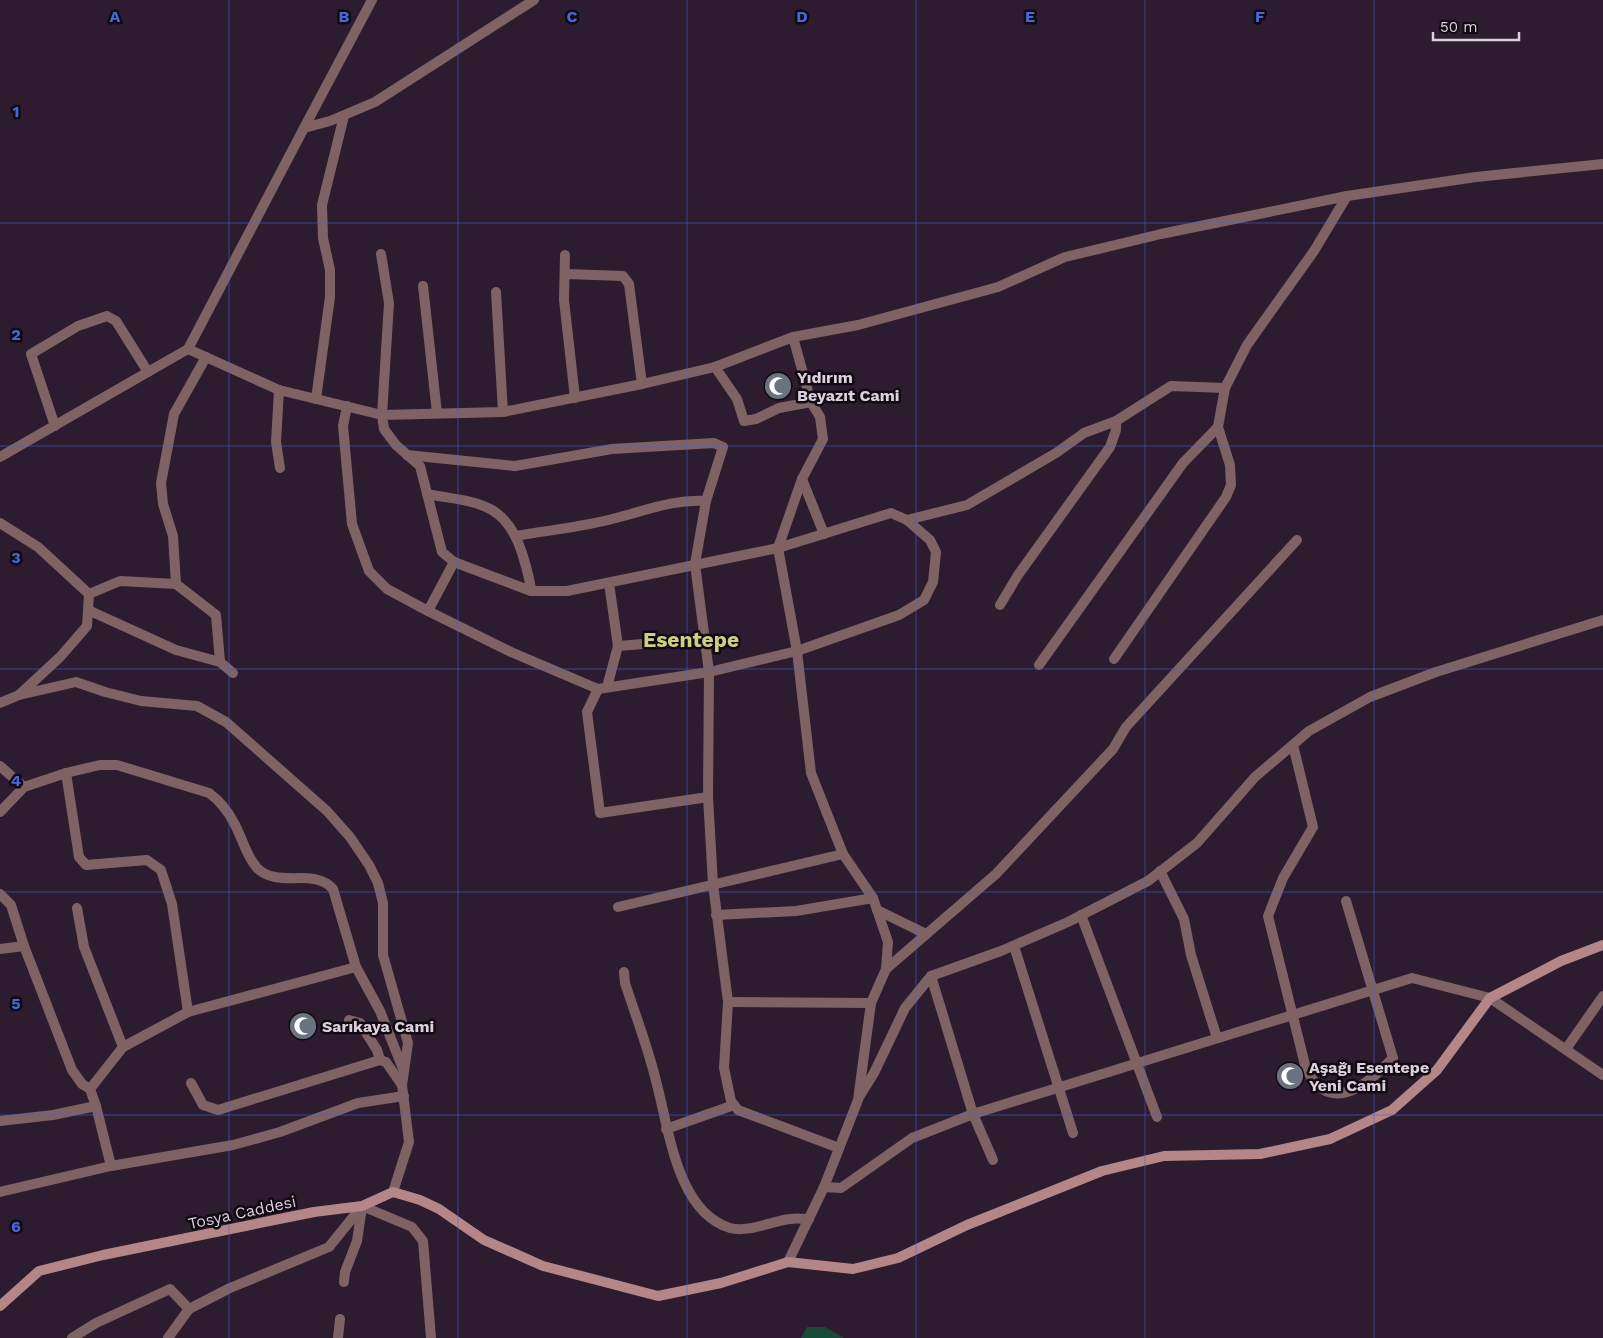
<svg xmlns="http://www.w3.org/2000/svg" width="1603" height="1338" font-family="'Work Sans',sans-serif">
  <style>
    .green { fill: #184b36 }
    .lines { fill: none; stroke-linecap: round; stroke-linejoin: round }
    .pedestrian { stroke: #7f6264; stroke-width: 10 }
    .minor { stroke: #7f6264; stroke-width: 10 }
    .tertiary { stroke: #7f6264; stroke-width: 10 }
    .secondary { stroke: #b48688; stroke-width: 10 }
    .grid { fill: none; stroke: #4368d9; stroke-width: 1; stroke-opacity: 0.55 }
    .labels { text-anchor: middle; stroke-width: 5; stroke-linejoin: round; paint-order: stroke }
    .poi-label { font-size: 16px; font-weight: bold; fill: #dcd0dd; stroke: #110a12; text-anchor: start }
    .street-label { font-size: 16px; fill: #dcd0dd; stroke: #110a12 }
    .district-label { font-size: 21px; font-weight: bold; fill: #cfcf81; stroke: #110a12 }
    .grid-label { font-size: 16px; text-anchor: middle; font-weight: bold; fill: #4368d9; stroke: #110a12; stroke-width: 5; stroke-linejoin: round; paint-order: stroke }
  </style>
  <rect width="100%" height="100%" fill="#2d1c2f"/>
  <path class="green" d="M 807,1327 L 825,1327 L 844,1338 L 801,1338 Z"/>
  <g class="lines">
    <path class="pedestrian" d="M 338,1338 L 340,1319"/>
    <g class="minor">
      <path d="M 304,128 L 372,0"/>
      <path d="M 381,254 L 389,303 L 382,415 L 384,429 L 396,445 L 420,466 L 442,552 L 454,562 L 531,591 L 567,591 L 778,548 L 891,513 L 907,520 L 967,505 L 1056,453 L 1084,433 L 1116,421 L 1171,386 L 1225,388"/>
      <path d="M 565,255 L 564,300 L 575,398"/>
      <path d="M 566,274 L 623,276 L 629,284 L 642,384"/>
      <path d="M 423,286 L 437,413"/>
      <path d="M 496,292 L 503,412"/>
      <path d="M 715,367 L 737,399 L 744,421 L 756,419 L 779,408 L 811,402"/>
      <path d="M 279,390 L 276,442 L 280,468"/>
      <path d="M 316,399 L 330,297 L 330,270 L 323,238 L 322,205 L 344,116"/>
      <path d="M 347,406 L 343,426 L 352,524 L 369,571 L 387,589 L 428,611 L 511,652 L 598,689 L 709,672 L 797,651 L 899,615 L 924,600 L 933,582 L 936,552 L 930,540 L 907,520"/>
      <path d="M 55,426 L 31,354 L 78,326 L 107,316 L 116,321 L 148,372"/>
      <path d="M 407,455 L 515,466 L 612,449 L 714,443 L 723,447 L 706,501 L 695,564 L 709,672 L 708,797 L 713,884 L 728,1002 L 724,1068 L 731,1101 L 738,1110 L 839,1148"/>
      <path d="M 802,479 L 824,534"/>
      <path d="M 427,494 C 475,503 505,500 522,553 C 526,566 530,578 531,591"/>
      <path d="M 0,523 L 38,547 L 89,594 L 87,626 L 60,657 L 19,695 L 0,703"/>
      <path d="M 516,536 C 549,530 584,527 616,518 C 647,510 674,499 706,501"/>
      <path d="M 176,584 L 173,536 L 163,504 L 161,483 L 174,414 L 206,357"/>
      <path d="M 176,584 L 216,615 L 220,662"/>
      <path d="M 89,594 L 120,581 L 176,584"/>
      <path d="M 1000,605 L 1018,575 L 1110,447 L 1116,430 L 1116,421"/>
      <path d="M 88,610 L 176,650 L 220,662 L 233,673"/>
      <path d="M 428,611 L 454,562"/>
      <path d="M 618,646 L 706,639"/>
      <path d="M 1114,659 L 1226,497 L 1231,485 L 1230,465 L 1218,427 L 1225,388 L 1247,345 L 1314,251 L 1347,196"/>
      <path d="M 1039,665 L 1183,463 L 1218,427"/>
      <path d="M 607,687 L 618,646 L 609,583"/>
      <path d="M 598,689 L 587,712 L 600,813 L 708,797"/>
      <path d="M 19,695 L 76,682 L 105,692 L 141,701 L 197,706 L 226,722 L 327,811 L 350,837 L 369,865 L 378,883 L 383,903 L 383,955 L 408,1043 L 402,1085 L 409,1142 L 393,1192"/>
      <path d="M 1293,745 L 1313,827 L 1283,878 L 1268,916 L 1305,1065 C 1308,1071 1312,1081 1317,1085 C 1342,1109 1376,1076 1393,1058 L 1346,901"/>
      <path d="M 0,766 L 24,787"/>
      <path d="M 66,773 L 79,857 L 86,865 L 147,860 L 161,870 L 172,904 L 188,1012"/>
      <path d="M 0,812 L 24,787 L 66,773 L 100,765 L 117,765 L 209,793 C 220,801 228,811 234,823 C 242,837 246,856 257,868 C 278,889 314,867 333,889 L 356,967"/>
      <path d="M 1160,871 L 1184,919 L 1191,955 L 1217,1038"/>
      <path d="M 0,894 L 11,905 L 24,946 L 72,1070 L 82,1084 L 90,1089"/>
      <path d="M 618,907 L 843,854"/>
      <path d="M 77,908 L 84,947 L 123,1047"/>
      <path d="M 877,910 L 926,934"/>
      <path d="M 716,915 L 796,911 L 873,898"/>
      <path d="M 1081,915 L 1157,1117"/>
      <path d="M 1014,946 L 1073,1133"/>
      <path d="M 0,949 L 24,946"/>
      <path d="M 886,969 L 996,874 L 1113,749 L 1126,727 L 1297,540"/>
      <path d="M 624,972 L 625,983 C 636,1017 649,1050 657,1085 C 669,1129 677,1212 730,1228 C 748,1233 772,1221 790,1219 C 796,1218 803,1219 809,1219"/>
      <path d="M 931,976 L 973,1114 L 993,1160"/>
      <path d="M 728,1002 L 871,1003"/>
      <path d="M 349,1020 L 360,1023 L 377,1050 L 380,1060 L 386,1062 L 402,1085"/>
      <path d="M 1566,1049 L 1603,996"/>
      <path d="M 191,1083 L 203,1105 L 218,1110 L 380,1060"/>
      <path d="M 0,1121 L 53,1115 L 96,1106"/>
      <path d="M 666,1129 L 734,1105"/>
      <path d="M 111,1166 L 96,1106 L 90,1089 L 123,1047 L 188,1012 L 356,967 L 380,1011 L 403,1069"/>
      <path d="M 824,1187 L 841,1188 L 912,1138 L 973,1114 L 1412,978 L 1490,998 L 1603,1075"/>
      <path d="M 0,1192 L 111,1166 L 233,1145 L 280,1132 L 358,1103 L 404,1096"/>
      <path d="M 362,1206 L 412,1227 L 423,1241 L 431,1338"/>
      <path d="M 344,1282 L 345,1272 L 357,1241 L 362,1207"/>
      <path d="M 72,1338 L 96,1323 L 170,1289 L 189,1309"/>
      <path d="M 168,1338 L 189,1309 L 230,1288 L 329,1247 L 362,1206"/>
    </g>
    <g class="tertiary">
      <path d="M 188,349 L 279,390 L 382,415 L 503,412 L 642,384 L 715,367 L 793,337 L 858,325 L 998,287 L 1065,257 L 1161,234 L 1347,196 L 1476,177 L 1603,164"/>
      <path d="M 0,457 L 188,349 L 304,128 L 330,121 L 375,102 L 534,0"/>
      <path d="M 859,1097 L 874,1073 L 905,1008 L 931,976 L 1001,951 L 1068,922 L 1148,881 L 1197,843 L 1255,777 L 1309,731 L 1370,697 L 1436,672 L 1603,620"/>
      <path d="M 788,1262 L 824,1187 L 858,1100 L 871,1003 L 886,969 L 888,942 L 873,898 L 843,854 L 811,773 L 797,651 L 778,548 L 802,479 L 823,439 L 820,417 L 811,402 L 793,337"/>
    </g>
    <path class="secondary" d="M 0,1306 L 39,1271 L 103,1255 L 314,1212 L 362,1206 L 393,1192 L 420,1200 L 439,1209 L 484,1240 L 543,1266 L 658,1296 L 721,1283 L 788,1262 L 853,1269 L 898,1258 L 967,1225 L 1102,1171 L 1164,1156 L 1260,1154 L 1330,1139 L 1392,1110 L 1437,1070 L 1490,998 L 1561,961 L 1603,945"/>
  </g>
  <path class="grid" d="M 229,0 L 229,1338M 458,0 L 458,1338M 687,0 L 687,1338M 916,0 L 916,1338M 1145,0 L 1145,1338M 1374,0 L 1374,1338M 0,223 L 1603,223M 0,446 L 1603,446M 0,669 L 1603,669M 0,892 L 1603,892M 0,1115 L 1603,1115"/>
  <defs>
    <symbol id="mosque-disc" viewBox="-11 -11 22 22"><circle r="9.5" fill="#6b7280" stroke="#110a12"/><path d="M3.5-4.9A6 6 0 1 0 3.5 4.9A5 5 0 1 1 3.5-4.9Z" fill="#fff"/></symbol>
  </defs>
  <g fill-rule="evenodd">
    <use href="#mosque-disc" x="762" y="370" width="32" height="32"/>
    <use href="#mosque-disc" x="287" y="1010" width="32" height="32"/>
    <use href="#mosque-disc" x="1274" y="1060" width="32" height="32"/>
  </g>
  <g class="labels">
    <g class="poi-label">
      <text x="797" y="383">Yıdırım<tspan x="797" dy="18">Beyazıt Cami</tspan></text>
      <text x="322" y="1032">Sarıkaya Cami</text>
      <text x="1309" y="1073">Aşağı Esentepe<tspan x="1309" dy="18">Yeni Cami</tspan></text>
    </g>
    <g class="street-label">
      <text transform="translate(242 1212) rotate(-12)" y="6">Tosya Caddesi</text>
    </g>
    <g class="district-label">
      <text x="691" y="647">Esentepe</text>
    </g>
  </g>
  <g class="grid-label">
    <text x="115" y="22">A</text>
    <text x="344" y="22">B</text>
    <text x="572" y="22">C</text>
    <text x="802" y="22">D</text>
    <text x="1030" y="22">E</text>
    <text x="1260" y="22">F</text>
    <text x="16" y="117">1</text>
    <text x="16" y="340">2</text>
    <text x="16" y="563">3</text>
    <text x="16" y="786">4</text>
    <text x="16" y="1009">5</text>
    <text x="16" y="1232">6</text>
  </g>
  <path d="M1433 32v8h86v-8" fill="none" stroke="#dcd0dd" stroke-width="2.5"/>
  <text x="1440" y="32" font-size="15" fill="#dcd0dd" stroke="#110a12" stroke-width="4" paint-order="stroke">50 m</text>
</svg>
